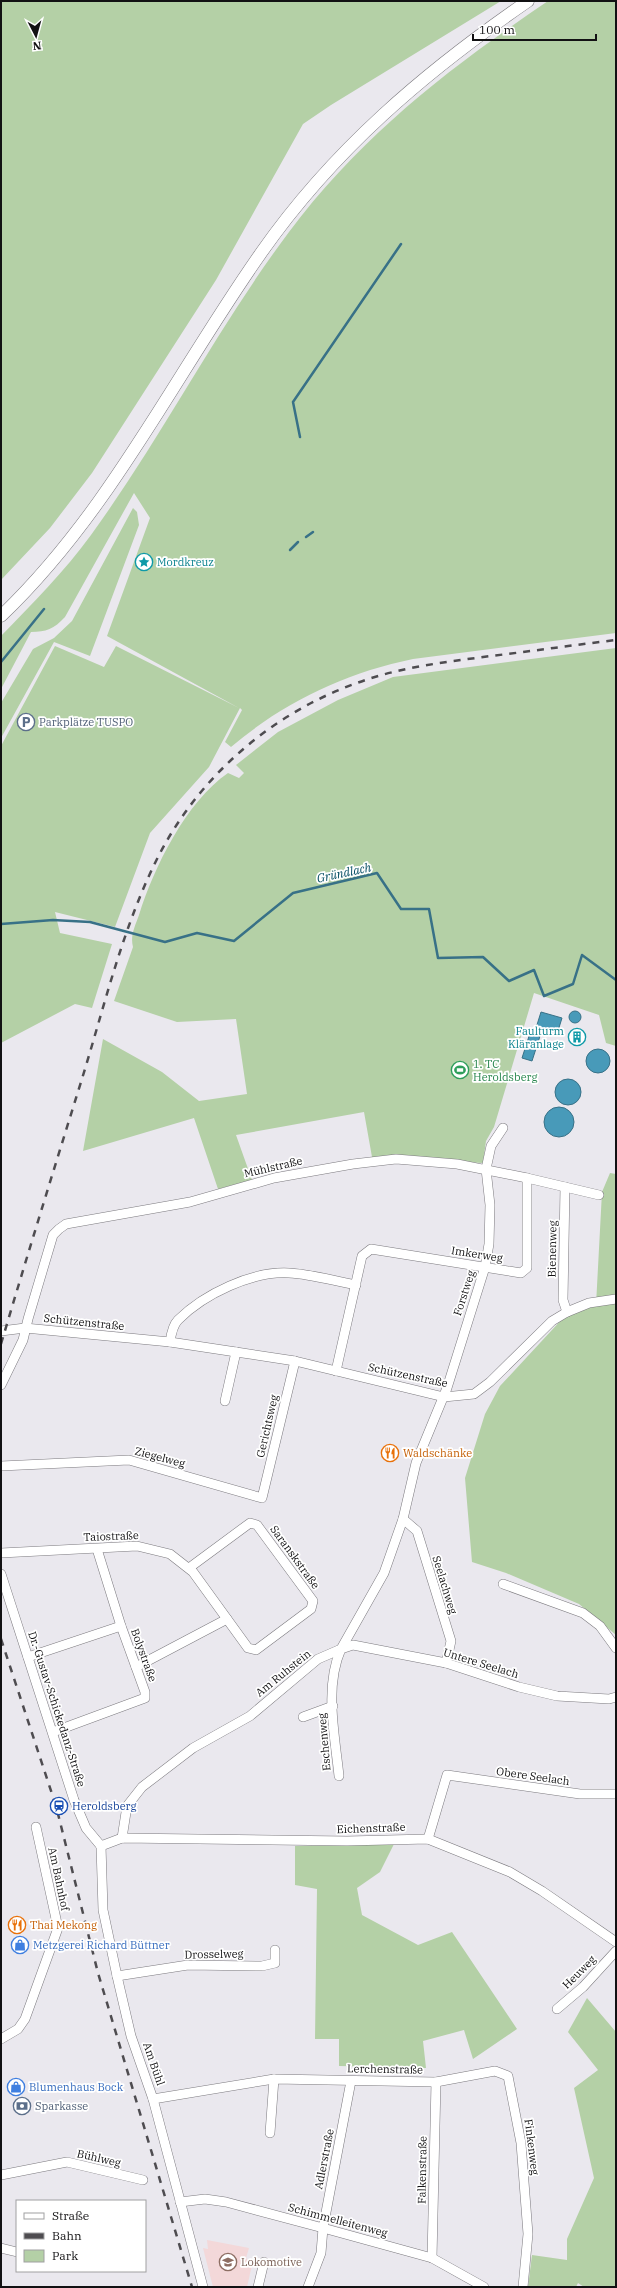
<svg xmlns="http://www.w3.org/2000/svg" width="617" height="2288" font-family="'IBM Plex Serif',serif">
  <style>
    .education { fill: #f3d8d9 }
    .green { fill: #b4d0a6 }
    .water { fill: #489ab9; stroke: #387187 }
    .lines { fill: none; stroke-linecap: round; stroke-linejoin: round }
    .stream { stroke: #387187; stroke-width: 2.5 }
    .minor-casing { stroke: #7c7a7f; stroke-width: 10 }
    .major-casing { stroke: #7c7a7f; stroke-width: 13 }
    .minor { stroke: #fff; stroke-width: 9 }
    .major { stroke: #fff; stroke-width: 12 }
    .rail { stroke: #4e4c50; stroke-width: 2.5; stroke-dasharray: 7 7; stroke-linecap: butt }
    .labels { text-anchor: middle; stroke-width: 3.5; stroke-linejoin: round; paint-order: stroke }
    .culture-label { font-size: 11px; fill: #0d838f; stroke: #fff; text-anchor: start }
    .service-label { font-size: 11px; fill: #4e5e75; stroke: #fff; text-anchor: start }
    .leisure-label { font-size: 11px; fill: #27864d; stroke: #fff; text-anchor: start }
    .street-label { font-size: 11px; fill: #121113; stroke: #fff }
    .food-label { font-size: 11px; fill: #c56008; stroke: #fff; text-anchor: start }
    .transit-label { font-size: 11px; fill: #164399; stroke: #fff; text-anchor: start }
    .shop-label { font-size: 11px; fill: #366cbe; stroke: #fff; text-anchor: start }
    .education-label { font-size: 11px; fill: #785e54; stroke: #fff; text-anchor: start }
    .water-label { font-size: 12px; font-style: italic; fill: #034c62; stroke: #fff }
  </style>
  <rect width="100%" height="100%" fill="#eae8ee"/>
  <path class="education" d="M 207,2240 L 249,2248 L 246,2258 L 252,2265 L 247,2287 L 213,2287 L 203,2248 L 208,2249 Z"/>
  <g class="green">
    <path d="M 1,1 L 501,1 L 331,105 L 303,124 L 216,280 L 92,473 L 50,528 L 1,580 Z"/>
    <path d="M 548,1 L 616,1 L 616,633 L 413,659 C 345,673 284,702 231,747 L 225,742 L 242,710 L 240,708 L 209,767 L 150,833 L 115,927 L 55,912 L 60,933 L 112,944 L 92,1008 L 75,1004 L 1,1043 L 1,746 L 55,646 L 104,667 L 116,646 L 239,708 L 107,636 L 150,518 L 134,493 L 65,617 C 54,629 46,632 31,632 L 1,689 L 1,636 C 32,604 65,571 91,535 C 162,437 217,328 289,232 C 362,135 448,69 548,1 Z"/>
    <path d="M 133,508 L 137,512 L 139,525 L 90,656 L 54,642 L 1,738 L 1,703 L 33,649 L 54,638 L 72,621 Z"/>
    <path d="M 616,648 L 616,1046 L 606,1043 L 599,1015 L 534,993 L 494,1127 L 486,1141 L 483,1163 L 372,1157 L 364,1112 L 236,1135 L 252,1180 L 218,1189 L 194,1118 L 83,1151 L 103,1039 L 162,1072 L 199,1101 L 247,1094 L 236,1019 L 177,1022 L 114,1001 L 133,947 C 130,936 135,926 139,915 C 154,867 186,802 228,773 L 239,778 L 244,773 L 236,765 L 278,732 L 338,700 L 393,677 Z"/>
    <path d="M 610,1173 L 616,1174 L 616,1635 L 579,1604 L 506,1573 L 472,1562 L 465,1478 L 485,1414 L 500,1386 L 564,1317 L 596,1305 L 602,1192 Z"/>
    <path d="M 394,1844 L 380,1872 L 357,1888 L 362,1915 L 418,1945 L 452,1932 L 517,2029 L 473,2059 L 464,2030 L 423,2041 L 426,2068 L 339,2066 L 339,2039 L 315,2039 L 317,1889 L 295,1885 L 295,1846 Z"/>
    <path d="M 587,1998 L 616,2032 L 616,2287 L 584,2287 L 578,2283 L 576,2287 L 528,2287 L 532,2255 L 567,2260 L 567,2239 L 594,2178 L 574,2088 L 598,2070 L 568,2032 Z"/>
  </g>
  <g class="water">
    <circle cx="575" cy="1017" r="6"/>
    <path d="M 541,1012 L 562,1018 L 557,1034 L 536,1028 Z"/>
    <path d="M 531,1030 L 541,1033 L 532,1061 L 522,1058 Z"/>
    <circle cx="598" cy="1061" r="12"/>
    <circle cx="568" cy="1092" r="13"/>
    <circle cx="559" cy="1122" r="15"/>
  </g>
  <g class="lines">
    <g class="stream">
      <path d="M 300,437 L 293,402 L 401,244"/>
      <path d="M 306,537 L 313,532"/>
      <path d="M 290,550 L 298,542"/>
      <path d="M 1,662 L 44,609"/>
      <path d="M 1,924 L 53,920 L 90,922 L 165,942 L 197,933 L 234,941 L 293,893 L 377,873 L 401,909 L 429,909 L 438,958 L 483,957 L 509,981 L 534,970 L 544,996 L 573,984 L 582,955 L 616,980"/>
    </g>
    <defs>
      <g id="minor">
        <path d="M 565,1187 L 563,1300 L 567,1312"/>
        <path d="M 1,1331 L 25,1328 L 170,1342 L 236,1352 L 295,1361 L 444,1397 L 474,1394 L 490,1382 L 552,1321 L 567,1312 L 589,1303 L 616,1299"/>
        <path d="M 170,1342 C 171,1335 173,1325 178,1320 C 204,1294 252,1271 289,1273 C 311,1274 334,1281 356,1285"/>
        <path d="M 336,1371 L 362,1256 L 371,1249 L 521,1273 L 527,1268 L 527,1178"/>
        <path d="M 1,1385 L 23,1340 L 28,1319 L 53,1235 L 59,1229 L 66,1224 L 190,1202 L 274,1178 L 353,1164 L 396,1159 L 457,1164 L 527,1178 L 599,1195"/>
        <path d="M 225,1401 L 236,1352"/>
        <path d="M 1,1466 L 129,1460 L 262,1498 L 295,1361"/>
        <path d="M 403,1519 L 417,1531 L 451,1641 L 446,1663"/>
        <path d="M 1,1553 L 137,1546 L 170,1554 L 193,1572 L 248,1648 L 256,1650 L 311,1609 L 313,1601 L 257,1525 L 250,1523 L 189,1568"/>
        <path d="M 1,1574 L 74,1800 L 86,1828 L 101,1846"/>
        <path d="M 503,1584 L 583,1613 L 600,1626 L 616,1648"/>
        <path d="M 28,1657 L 121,1626"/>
        <path d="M 136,1667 L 227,1619"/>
        <path d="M 303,1717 L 333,1706"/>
        <path d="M 53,1732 L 145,1698 L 145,1692 L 121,1626 L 97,1549"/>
        <path d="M 339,1776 C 335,1736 324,1687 341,1649 L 353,1645 L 446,1663 L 519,1687 L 557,1696 L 609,1699 L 616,1697"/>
        <path d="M 122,1838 L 127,1806 L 142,1787 L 193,1748 L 250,1716 L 318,1659 L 341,1649 L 384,1573 L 403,1519 L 416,1463 L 447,1388 L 485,1267 L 489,1244 L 490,1205 L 486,1169 L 491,1146 L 503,1128"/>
        <path d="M 428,1839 L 447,1775 L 580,1794 L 616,1794"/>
        <path d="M 101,1846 L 122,1838 L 347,1841 L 428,1839 L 510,1872 L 542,1891 L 616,1942"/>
        <path d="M 101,1846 L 103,1910 L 117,1976 L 131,2036 L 153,2099 L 203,2287"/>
        <path d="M 117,1976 L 188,1965 L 262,1966 L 275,1963 L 275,1950"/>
        <path d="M 557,2009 L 583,1987 L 616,1951"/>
        <path d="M 1,2039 L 18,2029 L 25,2019 L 58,1928 L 36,1827"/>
        <path d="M 153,2099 L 274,2079 L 436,2082 L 495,2071 L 508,2076 L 521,2143 L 528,2234 L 523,2287"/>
        <path d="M 270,2133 L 274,2079"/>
        <path d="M 1,2175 L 67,2162 L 143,2180"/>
        <path d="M 180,2202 L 205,2199 L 226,2202 L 323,2228 L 432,2258 L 484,2287"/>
        <path d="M 1,2248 L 17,2252"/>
        <path d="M 432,2258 L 436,2082"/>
        <path d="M 258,2287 L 264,2262"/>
        <path d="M 308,2287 L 321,2253 L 323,2228 L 351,2081"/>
      </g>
      <path id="major" d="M 1,616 C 110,512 175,375 261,253 C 333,150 425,72 528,1"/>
    </defs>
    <use href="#minor" class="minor-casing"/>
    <use href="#major" class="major-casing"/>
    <use href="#minor" class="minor"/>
    <use href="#major" class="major"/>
    <g class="rail">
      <path d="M 1,1344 C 27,1256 54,1169 81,1082 C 104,1008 122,929 157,859 C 198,777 272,713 357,683 C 400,667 446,662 491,656 C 533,651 574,645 616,640"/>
      <path d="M 1,1639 L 56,1806 L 98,1973 L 192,2287"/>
    </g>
  </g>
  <defs>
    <symbol id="sight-ring" viewBox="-11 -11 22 22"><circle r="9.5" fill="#fff" stroke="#0f9aa8" stroke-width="1.5"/><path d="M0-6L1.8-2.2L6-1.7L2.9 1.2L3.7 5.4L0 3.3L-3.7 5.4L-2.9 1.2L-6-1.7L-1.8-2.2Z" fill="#0f9aa8"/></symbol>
    <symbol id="parking-ring" viewBox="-11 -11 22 22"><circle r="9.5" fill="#fff" stroke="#5c6f8a" stroke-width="1.5"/><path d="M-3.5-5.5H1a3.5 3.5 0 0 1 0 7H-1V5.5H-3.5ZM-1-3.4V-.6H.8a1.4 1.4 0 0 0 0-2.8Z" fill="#5c6f8a"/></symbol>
    <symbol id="building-ring" viewBox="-11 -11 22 22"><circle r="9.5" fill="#fff" stroke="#0f9aa8" stroke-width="1.5"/><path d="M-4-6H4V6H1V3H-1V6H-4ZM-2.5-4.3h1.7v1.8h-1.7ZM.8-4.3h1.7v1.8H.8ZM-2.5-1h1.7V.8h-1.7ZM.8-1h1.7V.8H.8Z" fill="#0f9aa8"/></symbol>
    <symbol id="stadium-ring" viewBox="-11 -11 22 22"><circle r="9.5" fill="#fff" stroke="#2e9e5b" stroke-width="1.5"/><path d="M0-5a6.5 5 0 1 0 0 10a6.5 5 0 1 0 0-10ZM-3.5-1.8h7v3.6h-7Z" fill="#2e9e5b"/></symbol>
    <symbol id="restaurant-ring" viewBox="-11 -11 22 22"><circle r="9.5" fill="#fff" stroke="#e8710a" stroke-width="1.5"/><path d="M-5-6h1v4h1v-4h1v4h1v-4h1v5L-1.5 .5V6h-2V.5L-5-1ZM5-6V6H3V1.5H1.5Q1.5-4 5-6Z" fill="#e8710a"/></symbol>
    <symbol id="station-ring" viewBox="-11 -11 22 22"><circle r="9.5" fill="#fff" stroke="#1a4fb4" stroke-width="1.5"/><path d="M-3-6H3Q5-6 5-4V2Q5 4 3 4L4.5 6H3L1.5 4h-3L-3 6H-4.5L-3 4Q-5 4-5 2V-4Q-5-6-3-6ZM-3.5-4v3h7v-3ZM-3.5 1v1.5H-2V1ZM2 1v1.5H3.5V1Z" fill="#1a4fb4"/></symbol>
    <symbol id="shop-ring" viewBox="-11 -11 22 22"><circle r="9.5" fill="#fff" stroke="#3f7fe0" stroke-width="1.5"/><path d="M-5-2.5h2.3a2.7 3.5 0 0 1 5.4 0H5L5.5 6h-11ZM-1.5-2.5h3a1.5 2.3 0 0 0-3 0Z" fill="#3f7fe0"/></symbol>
    <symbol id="bank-ring" viewBox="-11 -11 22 22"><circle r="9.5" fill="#fff" stroke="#5c6f8a" stroke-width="1.5"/><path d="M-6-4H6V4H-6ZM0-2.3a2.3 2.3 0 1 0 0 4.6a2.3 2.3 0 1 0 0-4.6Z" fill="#5c6f8a"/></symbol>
    <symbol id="school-ring" viewBox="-11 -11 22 22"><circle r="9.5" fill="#fff" stroke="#8d6e63" stroke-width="1.5"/><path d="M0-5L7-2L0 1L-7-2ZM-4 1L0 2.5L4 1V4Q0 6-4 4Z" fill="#8d6e63"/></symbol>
  </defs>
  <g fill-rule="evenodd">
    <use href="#sight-ring" x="134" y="552" width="20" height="20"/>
    <use href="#parking-ring" x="16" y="712" width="20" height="20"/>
    <use href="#building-ring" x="567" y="1027" width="20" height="20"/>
    <use href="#stadium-ring" x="450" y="1060" width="20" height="20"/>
    <use href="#restaurant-ring" x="380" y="1443" width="20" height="20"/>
    <use href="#station-ring" x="49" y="1796" width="20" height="20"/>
    <use href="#restaurant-ring" x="7" y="1915" width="20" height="20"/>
    <use href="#shop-ring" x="10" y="1935" width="20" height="20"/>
    <use href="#shop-ring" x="6" y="2077" width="20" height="20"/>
    <use href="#bank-ring" x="12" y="2096" width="20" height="20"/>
    <use href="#school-ring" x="218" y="2252" width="20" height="20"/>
  </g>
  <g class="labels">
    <g class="culture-label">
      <text x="157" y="566">Mordkreuz</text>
      <text x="564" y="1035" text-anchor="end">Faulturm<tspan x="564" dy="13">Kläranlage</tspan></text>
    </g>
    <g class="service-label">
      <text x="39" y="726">Parkplätze TUSPO</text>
      <text x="35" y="2110">Sparkasse</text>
    </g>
    <g class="leisure-label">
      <text x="473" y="1068">1. TC<tspan x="473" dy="13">Heroldsberg</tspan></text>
    </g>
    <g class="street-label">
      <text transform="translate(273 1167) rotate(-13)" y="4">Mühlstraße</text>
      <text transform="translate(552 1249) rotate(-89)" y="4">Bienenweg</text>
      <text transform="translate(477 1254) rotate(9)" y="4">Imkerweg</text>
      <text transform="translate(464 1293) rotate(-72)" y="4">Forstweg</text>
      <text transform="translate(84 1322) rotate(6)" y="4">Schützenstraße</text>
      <text transform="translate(408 1375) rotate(12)" y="4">Schützenstraße</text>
      <text transform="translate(267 1426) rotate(-77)" y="4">Gerichtsweg</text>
      <text transform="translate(160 1457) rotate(15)" y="4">Ziegelweg</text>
      <text transform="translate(111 1536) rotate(-2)" y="4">Taiostraße</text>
      <text transform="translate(295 1557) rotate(54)" y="4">Saranskstraße</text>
      <text transform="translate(445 1585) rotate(73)" y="4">Seelachweg</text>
      <text transform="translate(144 1655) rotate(70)" y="4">Bolystraße</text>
      <text transform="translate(481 1663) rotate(17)" y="4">Untere Seelach</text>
      <text transform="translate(283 1673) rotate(-39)" y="4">Am Ruhstein</text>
      <text transform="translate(57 1709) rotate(72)" y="4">Dr.-Gustav-Schickedanz-Straße</text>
      <text transform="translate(324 1742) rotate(-95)" y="4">Eschenweg</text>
      <text transform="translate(533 1776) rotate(8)" y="4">Obere Seelach</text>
      <text transform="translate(371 1828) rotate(-2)" y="4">Eichenstraße</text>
      <text transform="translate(59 1879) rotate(78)" y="4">Am Bahnhof</text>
      <text transform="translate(214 1954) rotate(-1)" y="4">Drosselweg</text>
      <text transform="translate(579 1972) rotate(-45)" y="4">Heuweg</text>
      <text transform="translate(154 2064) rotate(71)" y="4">Am Bühl</text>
      <text transform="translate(385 2069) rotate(1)" y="4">Lerchenstraße</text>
      <text transform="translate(532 2147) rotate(83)" y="4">Finkenweg</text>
      <text transform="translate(99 2158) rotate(13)" y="4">Bühlweg</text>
      <text transform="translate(324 2159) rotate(-79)" y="4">Adlerstraße</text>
      <text transform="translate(422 2170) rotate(-89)" y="4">Falkenstraße</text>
      <text transform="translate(338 2220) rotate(15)" y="4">Schimmelleitenweg</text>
    </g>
    <g class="food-label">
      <text x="403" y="1457">Waldschänke</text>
      <text x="30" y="1929">Thai Mekong</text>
    </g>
    <g class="transit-label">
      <text x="72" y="1810">Heroldsberg</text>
    </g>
    <g class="shop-label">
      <text x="33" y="1949">Metzgerei Richard Büttner</text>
      <text x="29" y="2091">Blumenhaus Bock</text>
    </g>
    <g class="education-label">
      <text x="241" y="2266">Lokomotive</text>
    </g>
    <g class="water-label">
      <text transform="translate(344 873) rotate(-12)" y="4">Gründlach</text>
    </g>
  </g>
  <rect width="617" height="2288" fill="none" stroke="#121113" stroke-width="4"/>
  <rect x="16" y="2200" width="130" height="72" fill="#ffffff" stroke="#a0a0a1"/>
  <rect x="24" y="2213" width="20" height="6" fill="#ffffff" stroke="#a0a0a1"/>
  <text x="52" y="2220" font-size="12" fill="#121113">Straße</text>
  <rect x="24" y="2233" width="20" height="6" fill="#4e4c50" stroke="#a0a0a1"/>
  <text x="52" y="2240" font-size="12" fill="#121113">Bahn</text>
  <rect x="24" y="2250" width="20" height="12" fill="#b4d0a6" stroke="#a0a0a1"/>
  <text x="52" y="2260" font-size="12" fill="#121113">Park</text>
  <g transform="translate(36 36) rotate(174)" stroke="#ffffff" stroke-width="3" paint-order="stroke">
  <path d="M0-3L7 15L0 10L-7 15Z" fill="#121113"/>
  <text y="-6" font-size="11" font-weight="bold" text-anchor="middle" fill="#121113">N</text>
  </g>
  <path d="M473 34v6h123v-6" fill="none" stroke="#121113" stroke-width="2"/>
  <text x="479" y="34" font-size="12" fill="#121113" stroke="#ffffff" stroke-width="3" paint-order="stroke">100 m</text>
</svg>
